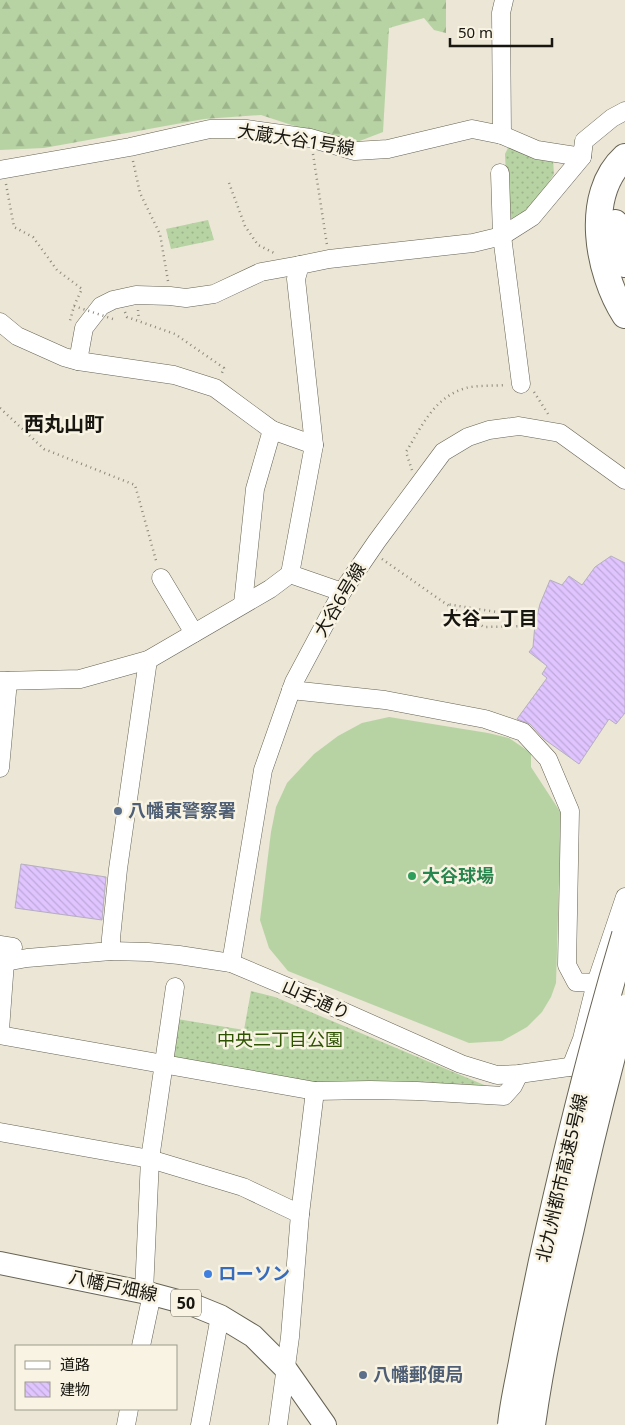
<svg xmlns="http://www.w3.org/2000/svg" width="625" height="1425" font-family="'Noto Sans','Noto Sans JP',sans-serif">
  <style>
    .grass { fill: url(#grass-dots) }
    .forest { fill: url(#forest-firs) }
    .pitch { fill: #b7d3a3 }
    .building { fill: url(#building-back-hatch); stroke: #b6afbf }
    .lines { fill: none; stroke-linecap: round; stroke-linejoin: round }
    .minor-casing { stroke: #676354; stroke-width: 19 }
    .major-casing { stroke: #676354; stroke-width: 24 }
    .highway-casing { stroke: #676354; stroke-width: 28 }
    .path { stroke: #8b887c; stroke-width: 2.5; stroke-dasharray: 1 4; stroke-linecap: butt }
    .minor { stroke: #fff; stroke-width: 18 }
    .major { stroke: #fff; stroke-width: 22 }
    .highway { stroke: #fff; stroke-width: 26 }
    .highway-bridge-casing { stroke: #676354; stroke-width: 28; stroke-linecap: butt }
    .path-bridge { stroke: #8b887c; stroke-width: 2.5; stroke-dasharray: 1 4; stroke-linecap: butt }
    .highway-bridge { stroke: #fff; stroke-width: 26 }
    .service-dot { fill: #5c6f8a; stroke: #f8f3e2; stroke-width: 2 }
    .leisure-dot { fill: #2e9e5b; stroke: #f8f3e2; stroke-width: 2 }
    .shop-dot { fill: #3f7fe0; stroke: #f8f3e2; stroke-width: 2 }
    .labels { text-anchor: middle; stroke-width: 5; stroke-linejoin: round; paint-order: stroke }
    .shield { fill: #f8f3e2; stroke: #5a584f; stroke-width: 1 }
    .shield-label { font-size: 16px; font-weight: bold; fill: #171610 }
    .street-label { font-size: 18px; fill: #171610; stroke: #f8f3e2 }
    .service-label { font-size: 18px; font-weight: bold; fill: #4e5e75; stroke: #f8f3e2; text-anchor: start }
    .leisure-label { font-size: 18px; font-weight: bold; fill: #27864d; stroke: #f8f3e2; text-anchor: start }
    .park-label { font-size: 18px; fill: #2d5300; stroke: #f8f3e2 }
    .shop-label { font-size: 18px; font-weight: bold; fill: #366cbe; stroke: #f8f3e2; text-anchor: start }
    .neighbourhood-label { font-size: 19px; font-weight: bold; fill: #171610; stroke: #f8f3e2 }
    .quarter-label { font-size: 20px; font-weight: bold; fill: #171610; stroke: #f8f3e2 }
  </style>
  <defs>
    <pattern id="grass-dots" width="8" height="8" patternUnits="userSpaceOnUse" patternTransform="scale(1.25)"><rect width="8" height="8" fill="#b7d3a3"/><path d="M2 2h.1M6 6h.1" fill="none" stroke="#9db48b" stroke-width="1.8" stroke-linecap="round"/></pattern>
    <pattern id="forest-firs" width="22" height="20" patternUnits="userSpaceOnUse" patternTransform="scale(1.25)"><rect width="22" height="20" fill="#b7d3a3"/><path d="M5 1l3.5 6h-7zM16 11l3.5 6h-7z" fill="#9db48b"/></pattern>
    <pattern id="building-back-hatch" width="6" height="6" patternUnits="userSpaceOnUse" patternTransform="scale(1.25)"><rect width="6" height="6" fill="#dfc4fe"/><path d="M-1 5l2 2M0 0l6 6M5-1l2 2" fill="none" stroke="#bfa8d9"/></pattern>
  </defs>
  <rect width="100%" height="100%" fill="#ebe6d5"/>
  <g class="grass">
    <path d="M 509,146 L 553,160 L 554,174 L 538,199 L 518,220 L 508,219 L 505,154 Z"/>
    <path d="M 208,220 L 214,240 L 171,249 L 166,229 Z"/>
    <path d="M 251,991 L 275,997 L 489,1087 L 316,1085 L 170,1059 L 177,1019 L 244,1030 Z"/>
  </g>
  <path class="forest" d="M 0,0 L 446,0 L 446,33 L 434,30 L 424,18 L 389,28 L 383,132 L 357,142 L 319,134 L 261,115 L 204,119 L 44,148 L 0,150 Z"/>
  <path class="pitch" d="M 389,717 L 488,733 L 509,738 L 531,753 L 531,767 L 561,813 L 556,983 L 551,997 L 542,1012 L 527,1027 L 502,1041 L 469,1043 L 288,971 L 269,948 L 260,920 L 271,832 L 276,807 L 287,783 L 314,754 L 338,736 L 362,723 Z"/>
  <g class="building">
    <path d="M 611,556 L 625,563 L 625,713 L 616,724 L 609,719 L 579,764 L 544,739 L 530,724 L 517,719 L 547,678 L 542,674 L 547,666 L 529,652 L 533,647 L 535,624 L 540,604 L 550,580 L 562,585 L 569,576 L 582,585 L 595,567 Z"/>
    <path d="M 21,864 L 106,877 L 102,920 L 15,908 Z"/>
  </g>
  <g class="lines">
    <defs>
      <g id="minor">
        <path d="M 502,135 L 501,13 L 504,0"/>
        <path d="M 0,170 L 130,147 L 210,129 L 246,129 L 310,138 L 355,151 L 388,149 L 472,129 L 502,135 L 537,150 L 582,157 L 584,141 L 612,118 L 625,111"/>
        <path d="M 500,173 L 502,236 L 521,384"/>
        <path d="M 0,322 L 17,336 L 64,357 L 78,361 L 174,375 L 215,388 L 272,430 L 314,445"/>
        <path d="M 78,361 L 84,328 L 101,306 L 113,300 L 136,295 L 170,296 L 186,298 L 214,294 L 261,272 L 300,265"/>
        <path d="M 290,574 L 342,592"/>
        <path d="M 161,578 L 194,633"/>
        <path d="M 243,604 L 255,489 L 272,430"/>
        <path d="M 0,681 L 80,679 L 148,660 L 270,589 L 290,574 L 314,445 L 296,279 L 300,265 L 329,259 L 473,243 L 502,236 L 532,217 L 582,157"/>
        <path d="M 291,690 L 385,700 L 485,719 L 523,732 L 548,759 L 570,811 L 567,965 L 576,982 L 596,983"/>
        <path d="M 0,768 L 8,681"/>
        <path d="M 0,945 L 13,947 L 5,962 L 0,1030"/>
        <path d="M 111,951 L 111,938 L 118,869 L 148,660"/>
        <path d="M 0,963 L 27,958 L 111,951 L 148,952 L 179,955 L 231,963 L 295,990 L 461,1064 L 497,1075 L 519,1074 L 597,1063"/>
        <path d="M 231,963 L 263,770 L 294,682 L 342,592 L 377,541 L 443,452 L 468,437 L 489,430 L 519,426 L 560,433 L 625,480"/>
        <path d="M 0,1035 L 315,1091 L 370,1090 L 417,1091 L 504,1096 L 513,1086 L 519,1074"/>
        <path d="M 571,1067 L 582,1039 L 596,983 L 625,897"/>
        <path d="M 0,1132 L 150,1159 L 243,1187 L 300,1214"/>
        <path d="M 144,1292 L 150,1159 L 175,987"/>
        <path d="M 141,1346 L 152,1294"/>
        <path d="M 126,1425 L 129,1409"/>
        <path d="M 200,1425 L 220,1316"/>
        <path d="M 278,1425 L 290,1337 L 300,1214 L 315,1091"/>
      </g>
      <path id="major" d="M 0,1263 L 152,1294 L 193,1305 L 220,1316 L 253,1336 L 285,1368 L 325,1425"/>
      <g id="highway">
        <path d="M 625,157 C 583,195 598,273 625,315"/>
        <path d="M 615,223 C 614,237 618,251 625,264"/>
      </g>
    </defs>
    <use href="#minor" class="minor-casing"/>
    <use href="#major" class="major-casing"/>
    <use href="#highway" class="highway-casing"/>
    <g class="path">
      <path d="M 313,154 L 327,245"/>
      <path d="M 133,161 L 140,193 L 160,234 L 168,281"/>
      <path d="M 229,183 L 245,226 L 258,245 L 276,254"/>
      <path d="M 6,184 L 14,227 L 33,237 L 57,270 L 82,289 L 74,306 L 70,321"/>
      <path d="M 138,310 L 139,320"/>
      <path d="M 125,312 L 127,317 L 175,334 L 224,368 L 221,375"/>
      <path d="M 534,392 L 550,417"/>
      <path d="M 0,408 L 44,449 L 135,485 L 157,564"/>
      <path d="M 412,470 L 406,452 C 422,426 434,397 466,388 C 477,385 494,386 506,385"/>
      <path d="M 382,559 L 446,604 L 484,627 L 526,626 L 532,609 L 503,613 L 446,604"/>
    </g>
    <use href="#minor" class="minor"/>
    <use href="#major" class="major"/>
    <use href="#highway" class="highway"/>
    <defs>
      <g id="highway-bridge">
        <path d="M 511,1425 C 513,1404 518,1383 522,1362 C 528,1328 535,1295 542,1261 C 566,1152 593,1042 625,935"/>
        <path d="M 532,1425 C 541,1359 556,1293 571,1228 C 587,1154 605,1081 625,1008"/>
      </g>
    </defs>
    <use href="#highway-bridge" class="highway-bridge-casing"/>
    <path class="path-bridge" d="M 74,306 L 113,319"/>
    <use href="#highway-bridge" class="highway-bridge"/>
  </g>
  <g class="service-dot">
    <circle cx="118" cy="811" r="5"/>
    <circle cx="363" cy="1375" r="5"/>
  </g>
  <circle class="leisure-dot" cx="412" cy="876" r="5"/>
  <circle class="shop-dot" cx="208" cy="1274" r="5"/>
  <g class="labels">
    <rect class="shield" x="171" y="1289.5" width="30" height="27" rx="4"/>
    <g class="shield-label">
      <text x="186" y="1309">50</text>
    </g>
    <g class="street-label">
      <text transform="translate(296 140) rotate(9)" y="6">大蔵大谷1号線</text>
      <text transform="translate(340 600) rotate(-59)" y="6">大谷6号線</text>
      <text transform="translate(316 1000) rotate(24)" y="6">山手通り</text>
      <text transform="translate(562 1178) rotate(-77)" y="6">北九州都市高速5号線</text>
      <text transform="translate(113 1286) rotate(12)" y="6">八幡戸畑線</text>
    </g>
    <g class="service-label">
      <text x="128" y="817">八幡東警察署</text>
      <text x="373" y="1381">八幡郵便局</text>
    </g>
    <g class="leisure-label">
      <text x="422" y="882">大谷球場</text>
    </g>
    <g class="park-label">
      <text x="280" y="1046">中央二丁目公園</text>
    </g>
    <g class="shop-label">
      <text x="218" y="1280">ローソン</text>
    </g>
    <g class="neighbourhood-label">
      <text x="490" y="625">大谷一丁目</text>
    </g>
    <g class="quarter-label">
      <text x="64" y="431">西丸山町</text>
    </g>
  </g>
  <rect x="15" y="1345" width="162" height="65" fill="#f8f3e2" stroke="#9e9b8e"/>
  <rect x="25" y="1361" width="25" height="8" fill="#ffffff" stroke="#9e9b8e"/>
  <text x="60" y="1370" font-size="15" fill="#171610">道路</text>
  <rect x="25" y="1382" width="25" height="15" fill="url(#building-back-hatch)" stroke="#9e9b8e"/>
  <text x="60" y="1395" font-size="15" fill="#171610">建物</text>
  <path d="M450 38v8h102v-8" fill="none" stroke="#171610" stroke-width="2.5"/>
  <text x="458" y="38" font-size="15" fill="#171610" stroke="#f8f3e2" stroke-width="4" paint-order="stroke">50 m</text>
</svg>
